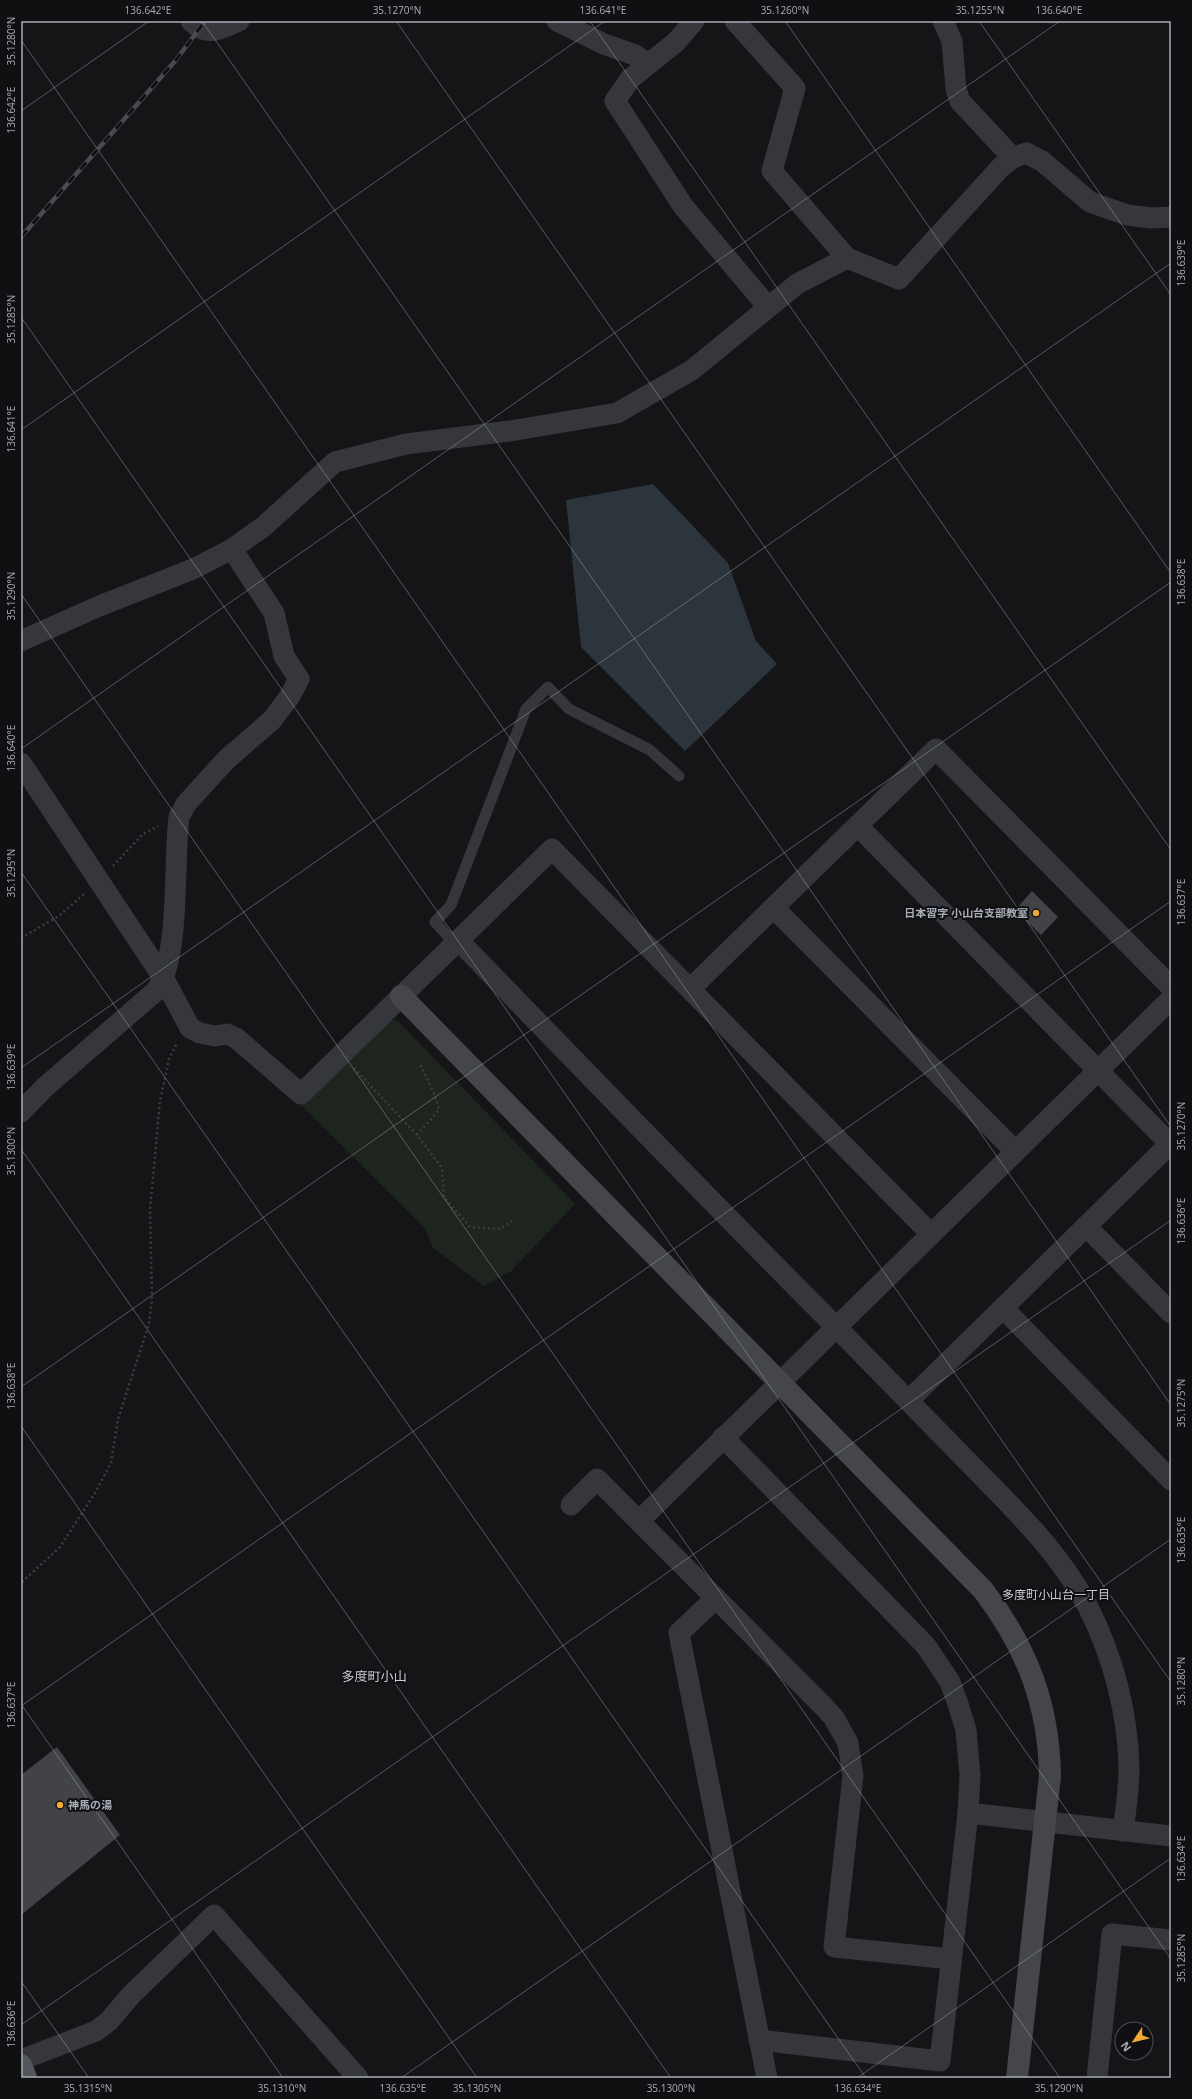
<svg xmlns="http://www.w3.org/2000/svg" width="1192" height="2099" font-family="'Open Sans','Noto Sans JP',sans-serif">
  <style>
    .green { fill: #1d251e }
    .water { fill: #2b353b }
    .building { fill: #414347 }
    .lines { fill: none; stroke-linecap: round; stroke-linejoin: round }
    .path { stroke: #3c3e43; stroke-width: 2.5; stroke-dasharray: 2 3; stroke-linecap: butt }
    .lane { stroke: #36373c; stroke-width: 11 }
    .street { stroke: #36373c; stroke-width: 21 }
    .secondary { stroke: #44464c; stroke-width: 22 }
    .primary { stroke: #52555b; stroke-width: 22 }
    .rail-casing { stroke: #494b51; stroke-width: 4.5 }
    .rail { stroke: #101012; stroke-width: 3; stroke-dasharray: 9; stroke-linecap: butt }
    .ticks { fill: none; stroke: #a7adb7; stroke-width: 1; stroke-opacity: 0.45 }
    .poi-dot { fill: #f0a935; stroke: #101012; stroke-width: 1.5 }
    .labels { text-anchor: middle; stroke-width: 4; stroke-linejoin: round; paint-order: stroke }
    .poi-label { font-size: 11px; font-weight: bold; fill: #a7adb7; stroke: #101012; text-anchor: end }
    .neighbourhood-label { font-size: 12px; fill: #c8ccd3; stroke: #101012 }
    .quarter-label { font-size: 13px; fill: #c8ccd3; stroke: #101012 }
    .neatline { fill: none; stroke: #a7adb7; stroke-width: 1.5 }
    .ticks-label { font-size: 10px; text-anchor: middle; fill: #a7adb7 }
  </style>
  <rect width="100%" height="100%" fill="#151517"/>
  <path class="green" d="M 390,1020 L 398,1021 L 575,1204 L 510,1272 L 484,1286 L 433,1248 L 425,1228 L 301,1105 Z"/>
  <path class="water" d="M 653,484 L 728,563 L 756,641 L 777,664 L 685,751 L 581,647 L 566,500 Z"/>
  <g class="building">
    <path d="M 1032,891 L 1058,917 L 1041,935 L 1015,910 Z"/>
    <path d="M 57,1747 L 120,1835 L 21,1915 L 21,1775 Z"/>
  </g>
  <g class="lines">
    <g class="path">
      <path d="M 113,866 L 143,834 L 158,826"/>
      <path d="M 21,938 L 59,916 L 85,893"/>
      <path d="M 354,1068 L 417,1135 L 442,1168 L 444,1197 L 470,1227 L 500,1229 L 512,1221"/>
      <path d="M 417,1135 L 439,1110 L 435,1095 L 420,1064"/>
      <path d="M 22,1582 L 60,1547 L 95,1493 L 111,1463 L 118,1419 L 149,1324 L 152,1299 L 150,1210 L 160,1101 L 169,1059 L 177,1043"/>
    </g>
    <path class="lane" d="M 455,944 L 435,922 L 451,905 L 526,709 L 548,687 L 569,709 L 650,750 L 679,776"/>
    <g class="street">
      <path d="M 191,21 C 208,38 219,29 239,21"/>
      <path d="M 557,21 L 604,44 L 635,55 L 647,64"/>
      <path d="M 694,21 L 676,42 L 630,79 L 615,101 L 683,206 L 768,307"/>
      <path d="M 735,21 L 795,88 L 772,171 L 847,258"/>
      <path d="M 943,21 L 952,41 L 956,89 L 960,101 L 1013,158"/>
      <path d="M 21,641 L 97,607 L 193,569 L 232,549 L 263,527 L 335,462 L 406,444 L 510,431 L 617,413 L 692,370 L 797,284 L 847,258 L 899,279 L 1001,167 L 1013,158 L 1026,153 L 1042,161 L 1090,202 L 1127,215 L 1151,218 L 1171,217"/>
      <path d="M 21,763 L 164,979 L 190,1028 L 200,1033 L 215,1036 L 227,1034 L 236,1038 L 301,1094 L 552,849 L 930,1233"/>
      <path d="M 858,826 L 1171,1145"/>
      <path d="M 774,908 L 1015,1151"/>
      <path d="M 458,940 C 587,1073 715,1206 846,1337 C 889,1381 932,1425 975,1469 C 1017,1512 1060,1553 1088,1607 C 1113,1656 1128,1713 1129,1768 C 1129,1789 1126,1810 1123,1831"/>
      <path d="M 690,989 L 936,749 L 1171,987"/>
      <path d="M 21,1112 L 45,1087 L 156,991 C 181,955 173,863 179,817 L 186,804 L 226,760 L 272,720 L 290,696 L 299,679 L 284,656 L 274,613 L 232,549"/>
      <path d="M 1086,1226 L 1171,1313"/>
      <path d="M 1003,1308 L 1171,1480"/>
      <path d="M 909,1400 L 1170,1144"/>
      <path d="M 723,1437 L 926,1646 L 950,1682 L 958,1704 L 966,1730 L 970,1776 L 968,1813 L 940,2061 L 759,2040"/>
      <path d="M 571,1505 L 597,1479 L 824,1707 L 834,1718 L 848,1743 L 853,1776 L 834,1947 L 951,1959"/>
      <path d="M 640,1520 L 1171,999"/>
      <path d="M 716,1598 L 679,1633 L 767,2078"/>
      <path d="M 968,1813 L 1171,1836"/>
      <path d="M 21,2060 L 96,2031 L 109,2021 L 131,1995 L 214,1915 L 358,2078"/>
      <path d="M 1097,2078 L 1112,1934 L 1171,1940"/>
    </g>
    <path class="secondary" d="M 401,996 L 983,1590 C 1026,1646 1049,1704 1050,1776 L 1017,2078"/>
    <path class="primary" d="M 21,2065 L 26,2078"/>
    <defs>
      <path id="rail" d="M 21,237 L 176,60 L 205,21"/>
    </defs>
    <use href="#rail" class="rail-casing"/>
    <use href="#rail" class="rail"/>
  </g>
  <path class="ticks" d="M 202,21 L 1171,1405M 396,21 L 1171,1127M 590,21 L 1171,850M 785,21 L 1171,573M 979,21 L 1171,295M 21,40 L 1171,1682M 21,111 L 149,21M 21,317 L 1171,1959M 21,430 L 605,21M 21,594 L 1060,2078M 21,749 L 1060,21M 21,872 L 866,2078M 21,1068 L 1171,263M 21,1149 L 671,2078M 21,1387 L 1171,582M 21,1426 L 477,2078M 21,1704 L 283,2078M 21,1706 L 1171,901M 21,1981 L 89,2078M 21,2025 L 1171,1220M 401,2078 L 1171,1539M 857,2078 L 1171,1858"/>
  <g class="poi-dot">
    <circle cx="1036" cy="913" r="4"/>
    <circle cx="60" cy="1805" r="4"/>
  </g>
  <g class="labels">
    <g class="poi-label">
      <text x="1028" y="917">日本習字 小山台支部教室</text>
      <text x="68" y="1809" text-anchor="start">神馬の湯</text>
    </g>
    <g class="neighbourhood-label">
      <text x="1056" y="1599">多度町小山台一丁目</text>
    </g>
    <g class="quarter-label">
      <text x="374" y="1681">多度町小山</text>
    </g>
  </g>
  <rect width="1192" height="2099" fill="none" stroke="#101012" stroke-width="44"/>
  <g transform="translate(1134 2041) rotate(235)"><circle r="19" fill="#101012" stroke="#4c4f54"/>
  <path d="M0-3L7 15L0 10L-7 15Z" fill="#f0a935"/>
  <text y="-6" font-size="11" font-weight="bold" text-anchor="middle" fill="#a7adb7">N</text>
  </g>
  <rect x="22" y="22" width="1148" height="2055" class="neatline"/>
  <g class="ticks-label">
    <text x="148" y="14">136.642°E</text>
    <text x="397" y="14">35.1270°N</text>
    <text x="603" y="14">136.641°E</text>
    <text x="785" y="14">35.1260°N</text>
    <text x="980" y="14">35.1255°N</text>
    <text x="1059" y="14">136.640°E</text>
    <text transform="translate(11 41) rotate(-90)" y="4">35.1280°N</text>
    <text transform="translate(11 110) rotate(-90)" y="4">136.642°E</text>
    <text transform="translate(1181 263) rotate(-90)" y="4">136.639°E</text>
    <text transform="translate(11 319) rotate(-90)" y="4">35.1285°N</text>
    <text transform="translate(11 429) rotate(-90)" y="4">136.641°E</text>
    <text transform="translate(1181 582) rotate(-90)" y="4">136.638°E</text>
    <text transform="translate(11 596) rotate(-90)" y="4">35.1290°N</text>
    <text transform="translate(11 748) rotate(-90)" y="4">136.640°E</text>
    <text transform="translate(11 873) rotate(-90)" y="4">35.1295°N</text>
    <text transform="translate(1181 902) rotate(-90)" y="4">136.637°E</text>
    <text transform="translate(11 1067) rotate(-90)" y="4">136.639°E</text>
    <text transform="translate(1181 1126) rotate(-90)" y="4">35.1270°N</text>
    <text transform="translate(11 1151) rotate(-90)" y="4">35.1300°N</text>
    <text transform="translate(1181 1221) rotate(-90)" y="4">136.636°E</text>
    <text transform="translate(11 1386) rotate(-90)" y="4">136.638°E</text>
    <text transform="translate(1181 1403) rotate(-90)" y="4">35.1275°N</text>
    <text transform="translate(1181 1540) rotate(-90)" y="4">136.635°E</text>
    <text transform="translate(1181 1681) rotate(-90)" y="4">35.1280°N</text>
    <text transform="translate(11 1705) rotate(-90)" y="4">136.637°E</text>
    <text transform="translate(1181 1859) rotate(-90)" y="4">136.634°E</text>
    <text transform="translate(1181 1958) rotate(-90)" y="4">35.1285°N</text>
    <text transform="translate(11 2024) rotate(-90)" y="4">136.636°E</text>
    <text x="88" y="2092">35.1315°N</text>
    <text x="282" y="2092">35.1310°N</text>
    <text x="403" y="2092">136.635°E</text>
    <text x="477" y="2092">35.1305°N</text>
    <text x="671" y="2092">35.1300°N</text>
    <text x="858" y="2092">136.634°E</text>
    <text x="1059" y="2092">35.1290°N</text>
  </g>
</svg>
